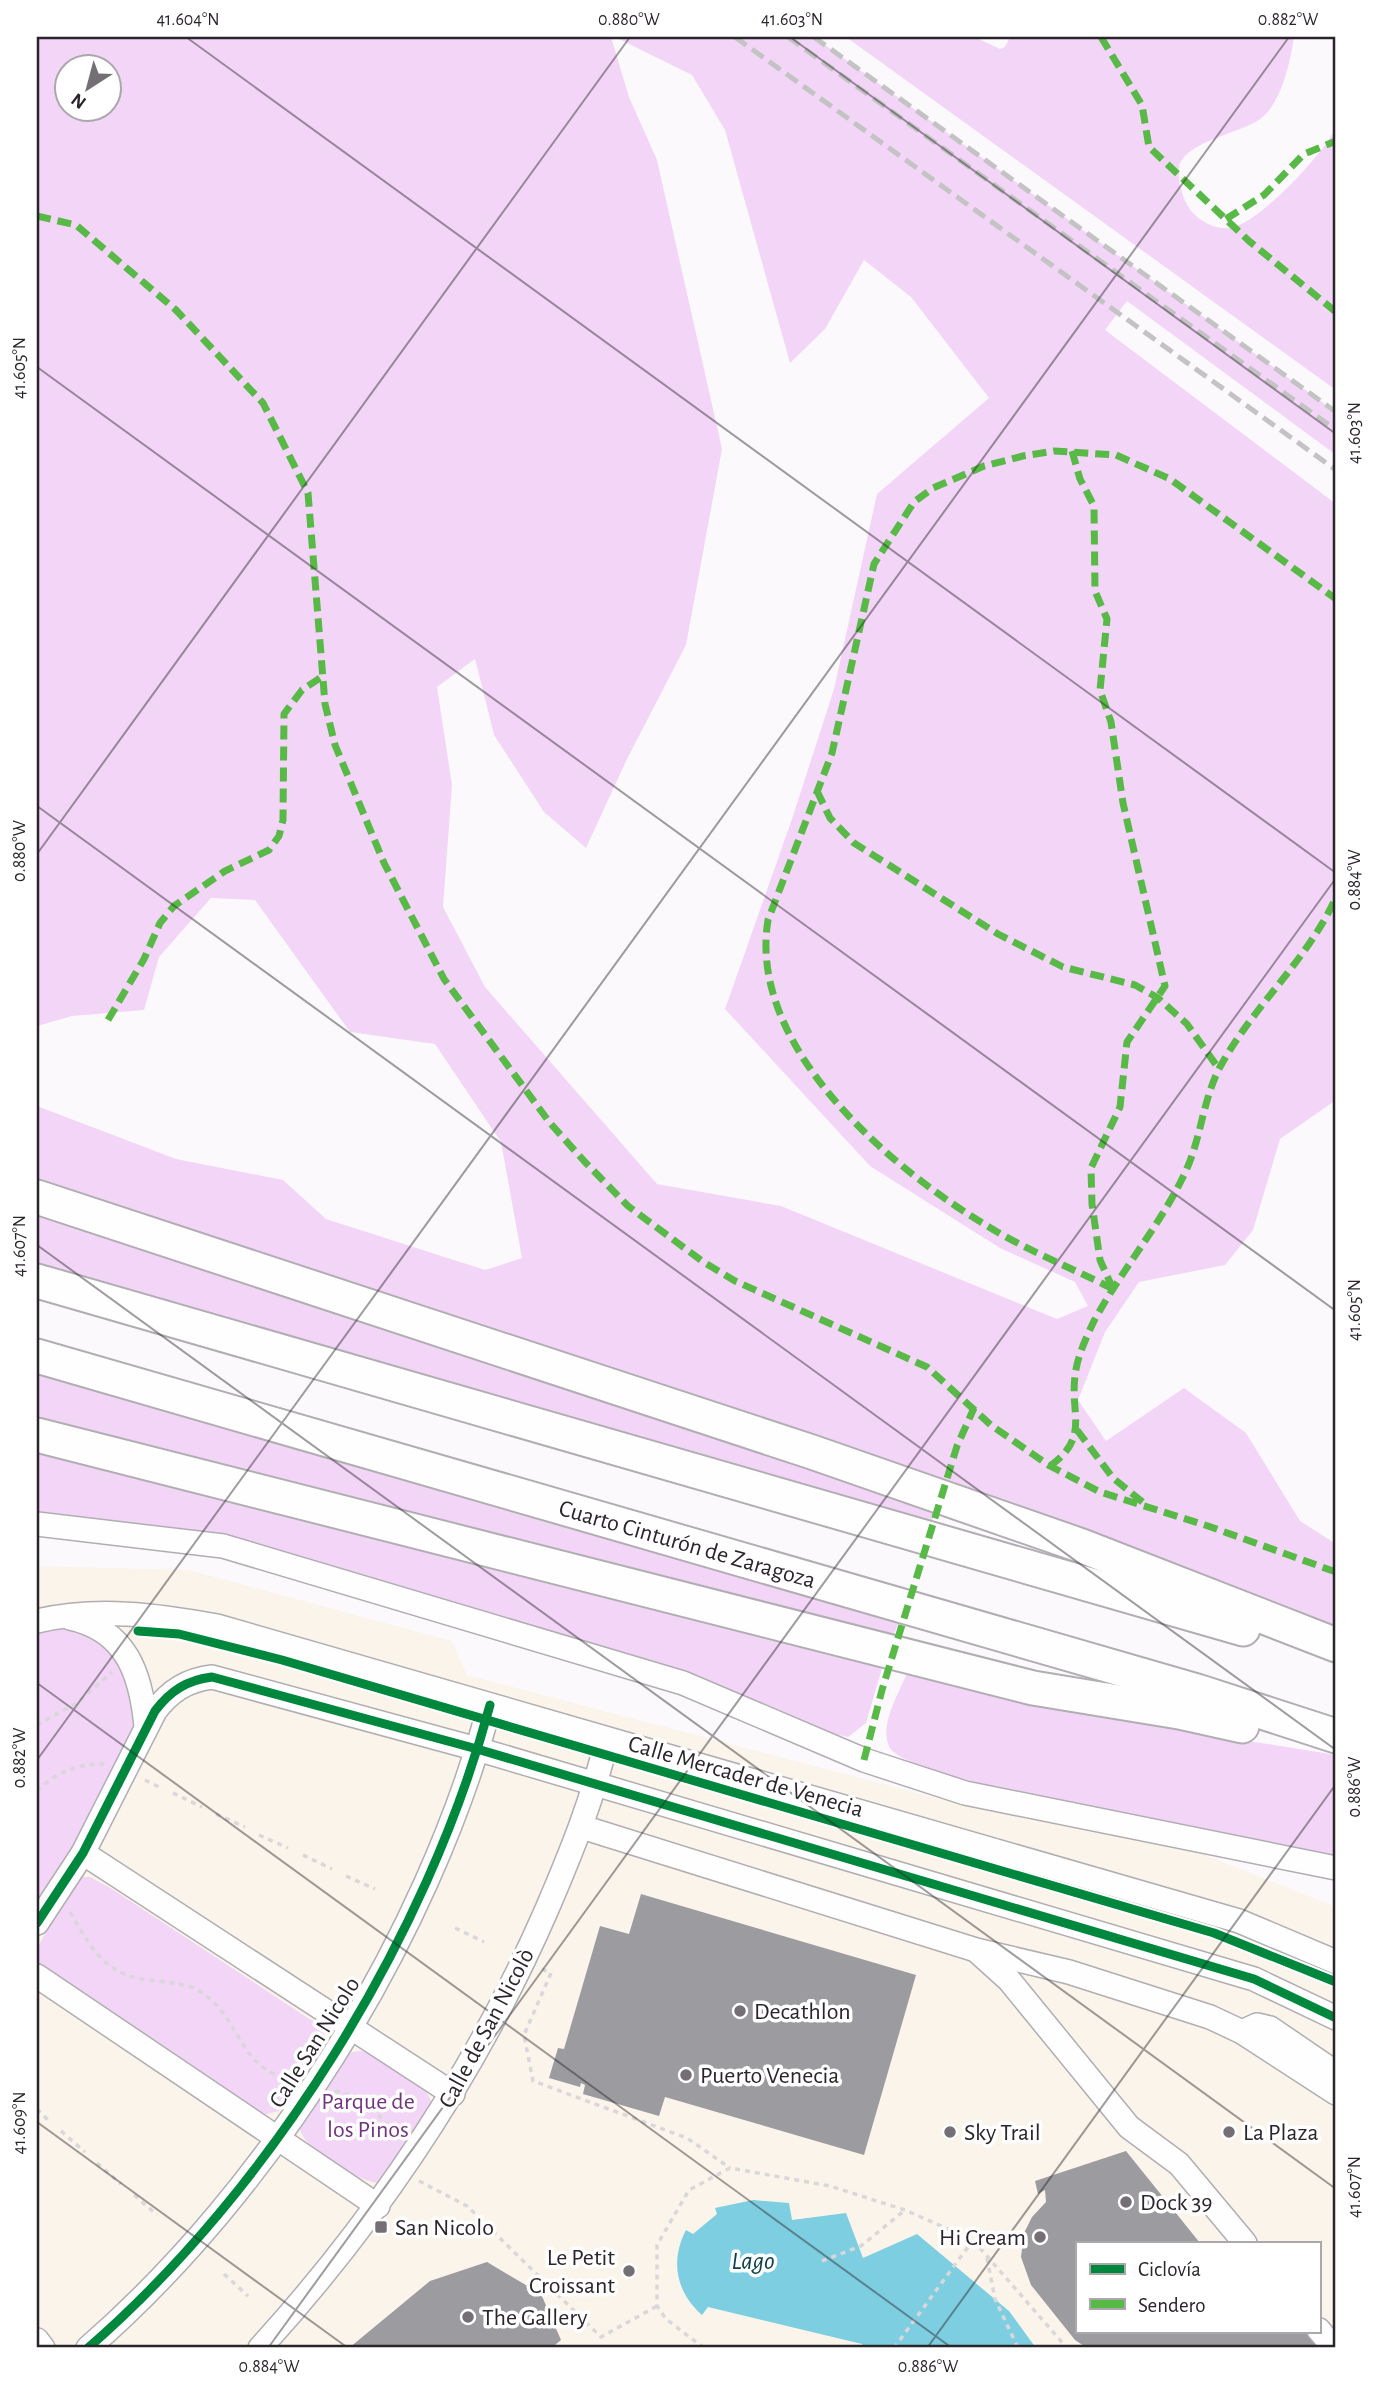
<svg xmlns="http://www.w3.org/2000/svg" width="1373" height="2385" font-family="'Alegreya Sans',sans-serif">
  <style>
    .commercial { fill: #fbf4ea; fill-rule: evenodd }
    .green { fill: #f2d5f7; fill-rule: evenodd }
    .water { fill: #7dcee0 }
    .building { fill: #9c9b9f }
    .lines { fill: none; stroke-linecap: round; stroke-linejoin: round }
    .minor-casing { stroke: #b1aeb2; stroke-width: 26 }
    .highway-casing { stroke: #b1aeb2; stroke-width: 37 }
    .path { stroke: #d9d7d9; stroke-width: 3.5; stroke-dasharray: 5 5; stroke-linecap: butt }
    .minor { stroke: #fffeff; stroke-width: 23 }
    .highway { stroke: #fffeff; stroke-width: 33 }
    .rail { stroke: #c3c3c3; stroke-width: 5; stroke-dasharray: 14 7; stroke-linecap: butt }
    .quiet { stroke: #58b947; stroke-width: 7; stroke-dasharray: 14 7; stroke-linecap: butt }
    .cycleway-casing { stroke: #fff; stroke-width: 13 }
    .cycleway { stroke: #00873e; stroke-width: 9 }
    .ticks { fill: none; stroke: #2a252b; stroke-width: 2; stroke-opacity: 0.45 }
    .poi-dot { fill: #746f74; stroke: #fff; stroke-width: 2.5 }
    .labels { text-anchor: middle; stroke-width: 7; stroke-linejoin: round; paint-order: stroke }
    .street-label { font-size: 24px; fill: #2a252b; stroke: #fff }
    .poi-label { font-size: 24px; fill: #2a252b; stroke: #fff; text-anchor: start }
    .park-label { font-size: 24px; fill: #73327f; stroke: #fff }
    .water-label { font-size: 26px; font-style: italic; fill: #0c414b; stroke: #fff }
    .neatline { fill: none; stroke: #2a252b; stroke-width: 2.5 }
    .ticks-label { font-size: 18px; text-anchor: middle; fill: #2a252b }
  </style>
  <rect width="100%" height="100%" fill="#fcf9fd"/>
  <path class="commercial" d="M 37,1566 L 189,1570 L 452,1641 L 467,1675 L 960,1804 L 1193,1850 L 1336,1907 L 1336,2348 L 37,2348 ZM 1077,2243 L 1319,2243 L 1319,2331 L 1077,2331 Z"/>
  <g class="green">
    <path d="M 37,37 L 611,37 L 629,97 L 657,160 L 722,449 L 686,645 L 627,759 L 586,848 L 544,812 L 494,735 L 475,659 L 437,687 L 452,785 L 443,907 L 485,987 L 657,1184 L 781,1206 L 1057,1319 L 1088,1306 L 1075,1282 L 1000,1248 L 870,1166 L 725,1009 L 792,819 L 834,689 L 877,494 L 989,398 L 911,297 L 864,260 L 825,329 L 790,363 L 725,130 L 692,75 L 615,37 L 814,37 L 1336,412 L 1336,455 L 1127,301 L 1105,330 L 1336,504 L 1336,1100 L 1280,1139 L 1253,1230 L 1225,1265 L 1139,1282 L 1105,1332 L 1078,1400 L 1106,1441 L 1184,1388 L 1246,1433 L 1300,1521 L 1336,1544 L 1336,1645 L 940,1502 L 925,1537 L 37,1281 L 37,1106 L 176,1159 L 283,1180 L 326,1219 L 485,1270 L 522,1258 L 501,1142 L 435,1044 L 350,1032 L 255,900 L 211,898 L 159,957 L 144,1010 L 72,1016 L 37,1026 ZM 66,66 L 108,66 L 108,108 L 66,108 Z"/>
    <path d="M 846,37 L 975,37 L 1000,49 L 1005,47 L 1010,37 L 1294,37 C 1290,62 1282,103 1260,119 C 1242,133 1185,141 1179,167 C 1177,180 1183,202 1192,212 C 1201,222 1216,230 1230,228 C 1257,225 1325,153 1336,127 L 1336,390 Z"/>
    <path d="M 37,1356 L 905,1608 L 887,1651 L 866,1723 L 848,1737 L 825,1732 L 254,1554 L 37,1524 Z"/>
    <path d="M 55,1627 L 83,1629 L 119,1651 L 139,1710 L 133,1732 L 72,1853 L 37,1906 L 37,1630 Z"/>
    <path d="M 907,1673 L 1107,1718 L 1336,1755 L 1336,1856 C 1275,1844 910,1783 890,1748 C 878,1727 899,1693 907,1673 Z"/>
    <path d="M 81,1877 L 90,1877 L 112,1889 L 317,2024 L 325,2033 L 325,2043 L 279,2111 L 263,2115 L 37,1968 L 37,1948 L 75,1882 Z"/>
    <path d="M 362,2051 C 387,2062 427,2079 433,2107 L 386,2177 L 377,2183 C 355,2179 298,2148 299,2123 L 343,2058 L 352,2052 Z"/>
  </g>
  <path class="water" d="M 753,2200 L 789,2203 L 792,2220 L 846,2213 L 863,2258 L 917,2234 L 1009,2311 L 1036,2348 L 865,2348 L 862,2344 L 708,2307 L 702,2315 C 676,2292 670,2261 686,2230 L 693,2234 L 717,2214 L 715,2208 Z"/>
  <g class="building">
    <path d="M 641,1894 L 916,1975 L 864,2155 L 665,2097 L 659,2116 L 583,2094 L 585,2085 L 581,2083 L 580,2087 L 549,2078 L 558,2048 L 564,2049 L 600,1926 L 629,1934 Z"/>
    <path d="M 1126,2151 L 1200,2243 L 1077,2243 L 1077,2331 L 1309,2331 L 1324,2348 L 1087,2348 L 1075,2340 L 1031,2285 L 1021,2257 L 1024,2233 L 1032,2217 L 1046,2202 L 1045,2190 L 1038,2194 L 1035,2181 Z"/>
    <path d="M 487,2262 L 541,2294 L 561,2340 L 555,2345 L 557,2348 L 349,2348 L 430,2281 Z"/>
  </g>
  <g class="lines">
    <defs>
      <g id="minor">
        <path d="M 37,1524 L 223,1546 L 683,1683 L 864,1760 L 965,1793 L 1336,1868"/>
        <path d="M 70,1618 C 127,1630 141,1675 146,1726"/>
        <path d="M 37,1621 C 97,1607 157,1615 217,1626 L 1239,1921 L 1336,1962"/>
        <path d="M 582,1827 L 976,1950 L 1069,1972 L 1210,2017 L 1242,2032 L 1336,2093"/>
        <path d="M 83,1853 L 453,2094"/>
        <path d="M 37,1923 L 83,1853 L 155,1711 C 170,1691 187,1680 212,1677 L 477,1749 L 1254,1979 L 1336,2018"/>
        <path d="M 978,1952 L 1009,1980 L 1129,2127 L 1179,2164 L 1245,2243"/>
        <path d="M 37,1976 L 378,2206"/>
        <path d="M 1242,2032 L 1257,2025 L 1270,2028 L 1336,2073"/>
        <path d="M 1319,2330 L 1334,2348"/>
        <path d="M 37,2340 L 43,2348"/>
        <path d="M 88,2348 C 271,2189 427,1939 490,1705"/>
        <path d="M 260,2348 C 379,2217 476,2072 547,1909 C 571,1853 593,1799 607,1739"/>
      </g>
      <g id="highway">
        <path d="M 37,1197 L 812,1452 L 1082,1546 L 1336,1645"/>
        <path d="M 37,1281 L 1243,1629"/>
        <path id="s1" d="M 37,1356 L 1197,1691 L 1336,1736"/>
        <path d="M 37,1435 L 1033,1688 L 1179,1712 L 1242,1726"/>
      </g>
    </defs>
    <use href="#minor" class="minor-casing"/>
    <use href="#highway" class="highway-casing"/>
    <g class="path">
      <path d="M 37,1725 L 77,1703 L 112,1672"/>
      <path d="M 145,1780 L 159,1787"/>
      <path d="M 37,1791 C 56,1772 77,1764 104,1764"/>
      <path d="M 173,1793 L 202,1807"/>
      <path d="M 216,1814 L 245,1827"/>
      <path d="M 259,1835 L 288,1848"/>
      <path d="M 303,1855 L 332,1869"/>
      <path d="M 346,1876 L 375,1889"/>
      <path d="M 70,1912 C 94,1953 106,1977 157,1981 C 174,1983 190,1984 204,1994 C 228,2011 235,2037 253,2058 C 263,2070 276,2075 289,2081"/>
      <path d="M 455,1928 L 484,1942"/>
      <path d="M 542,1969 L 551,1973 L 524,2035 L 533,2081 L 687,2138 L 730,2168"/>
      <path d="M 335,2091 C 363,2096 382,2116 398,2140"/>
      <path d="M 37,2109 L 49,2121"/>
      <path d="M 61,2131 L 85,2152"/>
      <path d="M 97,2163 L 121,2184"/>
      <path d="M 419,2181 L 467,2206 L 601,2337 L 657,2306"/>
      <path d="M 134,2195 L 157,2215"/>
      <path d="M 987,2258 L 995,2299 L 1018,2348"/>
      <path d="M 822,2261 L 861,2246 L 905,2210"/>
      <path d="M 224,2274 L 248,2296"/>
      <path d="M 704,2348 L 666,2319 L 657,2306 L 657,2245 L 689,2190 L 730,2168 L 830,2186 L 905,2210 L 973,2240 L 1067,2348"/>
      <path d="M 894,2348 L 973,2240"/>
    </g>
    <use href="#minor" class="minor"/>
    <use href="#highway" class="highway"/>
    <g class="rail">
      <path d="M 735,37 L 1336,470"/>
      <path d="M 788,37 L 1336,430"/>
      <path d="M 814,37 L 1336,412"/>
    </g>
    <g class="quiet">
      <path d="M 1101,37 L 1142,105 L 1149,147 L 1249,241 L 1336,312"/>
      <path d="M 37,216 L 76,225 L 176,310 L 263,403 L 308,493 L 325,704 L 335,745 L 384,863 L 444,979 L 550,1123 L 585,1162 L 628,1206 L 702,1261 L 735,1281 L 927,1367 L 992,1426 L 1050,1466 L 1100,1492 L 1208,1526 L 1336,1572"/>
      <path d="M 1226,219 L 1264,195 L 1304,154 L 1336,141"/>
      <path d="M 1072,451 L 1080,479 L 1094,506 L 1095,591 L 1107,619 L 1100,690 L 1111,722 L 1123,803 L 1165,986 L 1127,1042 L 1120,1107 L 1091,1168 L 1092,1204 L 1100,1260 L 1113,1289"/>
      <path d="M 817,791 L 830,818 L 854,843 L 998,934 L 1063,967 L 1135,985 L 1158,998 L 1187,1024 L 1219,1069"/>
      <path d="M 108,1020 L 144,959 L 160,923 L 174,906 L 225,871 L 269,850 L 279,836 L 283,820 L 284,714 L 302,690 L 320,678"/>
      <path d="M 1113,1289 C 1072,1268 1028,1251 989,1227 C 891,1169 747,1047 768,920 L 832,753 L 874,564 L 914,502 L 933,488 L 984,466 L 1023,456 L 1054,451 L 1116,455 L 1170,479 L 1336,599"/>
      <path d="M 1077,1430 L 1113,1478 L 1145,1504"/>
      <path d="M 1050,1466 C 1090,1437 1070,1415 1075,1376 C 1077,1357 1086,1338 1094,1321 C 1121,1271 1158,1228 1183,1177 C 1201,1142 1202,1101 1220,1067 C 1253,1006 1308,960 1336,897"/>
      <path d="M 864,1760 L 882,1690 L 957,1446 L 974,1408"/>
    </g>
    <defs>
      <g id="cycleway">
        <path d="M 138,1631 L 179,1634 L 282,1660 L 1214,1933 L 1336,1982"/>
        <path d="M 37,1923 L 83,1853 L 155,1711 C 170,1691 187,1680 212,1677 L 477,1749 L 1254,1979 L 1336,2018"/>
        <path d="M 88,2348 C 271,2189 427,1939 490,1705"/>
      </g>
    </defs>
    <use href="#cycleway" class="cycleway-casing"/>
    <use href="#cycleway" class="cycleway"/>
  </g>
  <path class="ticks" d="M 186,37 L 1336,873M 790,37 L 1336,434M 37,367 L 1336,1311M 37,806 L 1336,1750M 37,854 L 630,37M 37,1245 L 1336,2189M 37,1683 L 952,2348M 37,1760 L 1289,37M 37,2122 L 348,2348M 268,2348 L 1336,878M 927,2348 L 1336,1784"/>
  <g class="poi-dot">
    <circle cx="740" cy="2011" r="7"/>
    <circle cx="686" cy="2075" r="7"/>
    <circle cx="950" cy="2132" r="7"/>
    <circle cx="1229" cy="2132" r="7"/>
    <circle cx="1126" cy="2202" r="7"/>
    <rect x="374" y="2220" width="14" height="14" rx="3.5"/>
    <circle cx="1040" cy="2237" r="7"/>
    <circle cx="629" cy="2271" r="7"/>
    <circle cx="468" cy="2317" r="7"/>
  </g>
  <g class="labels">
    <g class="street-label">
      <text dy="8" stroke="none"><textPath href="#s1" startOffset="677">Cuarto Cinturón de Zaragoza</textPath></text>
      <text transform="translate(746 1776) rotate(16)" y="8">Calle Mercader de Venecia</text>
      <text transform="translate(486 2028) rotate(-62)" y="8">Calle de San Nicolò</text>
      <text transform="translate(314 2042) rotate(-58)" y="8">Calle San Nicolo</text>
    </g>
    <g class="poi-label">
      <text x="754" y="2019">Decathlon</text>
      <text x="700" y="2083">Puerto Venecia</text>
      <text x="964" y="2140">Sky Trail</text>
      <text x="1243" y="2140">La Plaza</text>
      <text x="1140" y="2210">Dock 39</text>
      <text x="395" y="2235">San Nicolo</text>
      <text x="1026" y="2245" text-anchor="end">Hi Cream</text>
      <text x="615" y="2265" text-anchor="end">Le Petit<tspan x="615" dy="28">Croissant</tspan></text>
      <text x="482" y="2325">The Gallery</text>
    </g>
    <g class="park-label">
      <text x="368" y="2109">Parque de<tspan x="368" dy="28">los Pinos</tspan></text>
    </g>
    <g class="water-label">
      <text x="753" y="2269">Lago</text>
    </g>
  </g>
  <rect width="1373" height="2385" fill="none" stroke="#ffffff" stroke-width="77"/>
  <rect x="1076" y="2242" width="245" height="91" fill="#ffffff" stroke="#aaa8aa" stroke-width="2"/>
  <rect x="1090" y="2264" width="35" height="10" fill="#00873e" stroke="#aaa8aa" stroke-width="2"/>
  <text x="1138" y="2276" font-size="21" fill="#2a252b">Ciclovía</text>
  <rect x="1090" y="2299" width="35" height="10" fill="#58b947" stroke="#aaa8aa" stroke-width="2"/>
  <text x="1138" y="2312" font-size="21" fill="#2a252b">Sendero</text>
  <g transform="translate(88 88) rotate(216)"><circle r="33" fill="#ffffff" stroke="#aaa8aa" stroke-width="2"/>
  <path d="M0-5L12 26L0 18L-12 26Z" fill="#746f74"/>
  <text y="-10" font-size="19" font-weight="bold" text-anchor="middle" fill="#2a252b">N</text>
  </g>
  <rect x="38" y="38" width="1296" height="2308" class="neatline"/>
  <g class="ticks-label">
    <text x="188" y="25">41.604°N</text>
    <text x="629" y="25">0.880°W</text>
    <text x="792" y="25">41.603°N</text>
    <text x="1288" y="25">0.882°W</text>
    <text transform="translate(19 368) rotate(-90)" y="6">41.605°N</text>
    <text transform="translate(1354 433) rotate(-90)" y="6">41.603°N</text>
    <text transform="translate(19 851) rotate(-90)" y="6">0.880°W</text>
    <text transform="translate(1354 880) rotate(-90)" y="6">0.884°W</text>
    <text transform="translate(19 1246) rotate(-90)" y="6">41.607°N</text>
    <text transform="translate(1354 1310) rotate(-90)" y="6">41.605°N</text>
    <text transform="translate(19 1758) rotate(-90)" y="6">0.882°W</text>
    <text transform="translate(1354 1787) rotate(-90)" y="6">0.886°W</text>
    <text transform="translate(19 2123) rotate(-90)" y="6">41.609°N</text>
    <text transform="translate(1354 2187) rotate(-90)" y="6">41.607°N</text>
    <text x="269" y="2372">0.884°W</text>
    <text x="928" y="2372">0.886°W</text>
  </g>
</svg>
